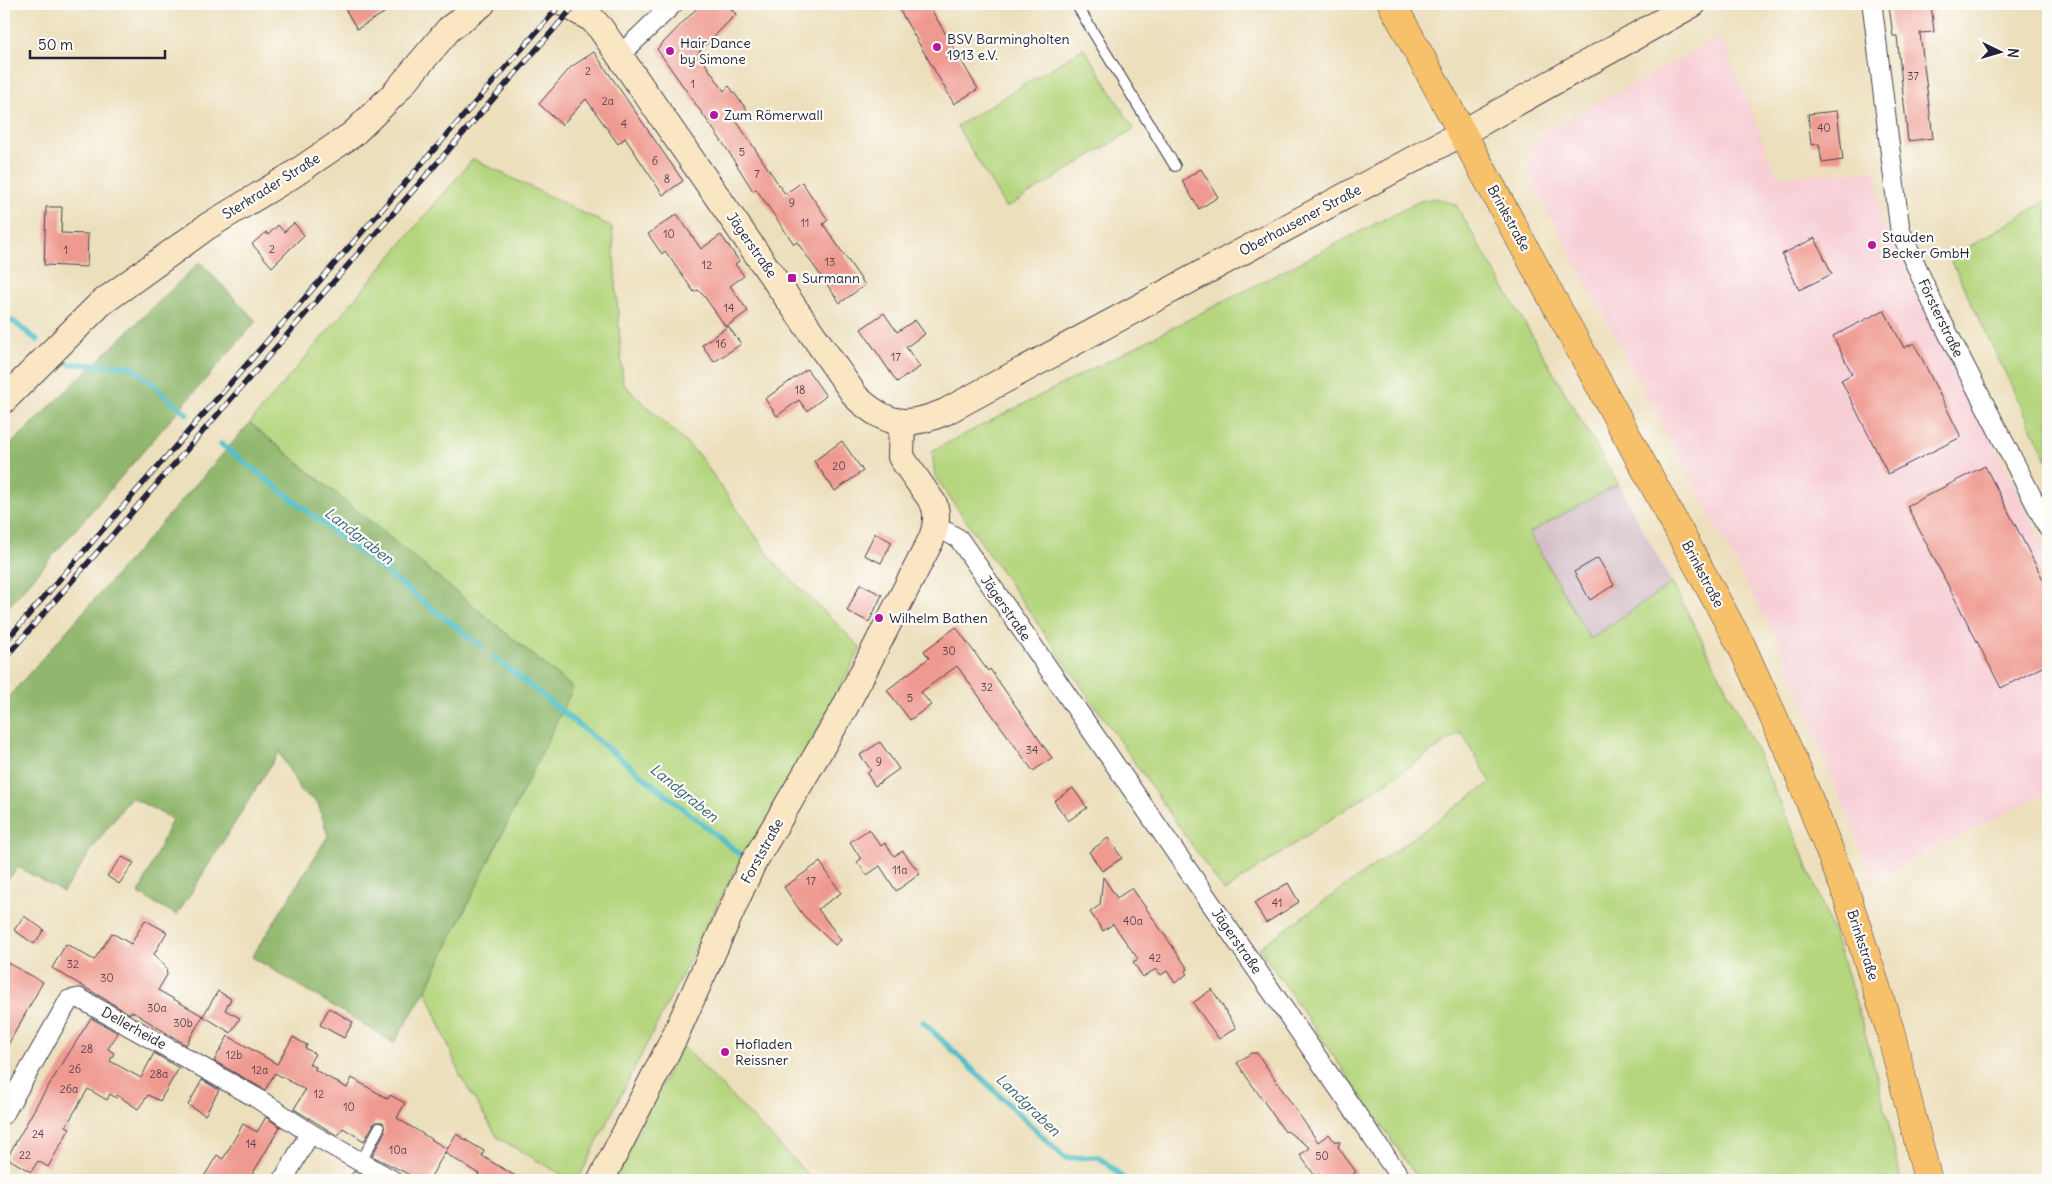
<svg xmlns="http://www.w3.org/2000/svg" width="2052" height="1184" font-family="Delius,sans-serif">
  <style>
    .built { fill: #f7cfd5 }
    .industrial { fill: #d2bdc8 }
    .green { fill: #b5d67e; stroke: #6c7c5c }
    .forest { fill: #90b76d; stroke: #596c54 }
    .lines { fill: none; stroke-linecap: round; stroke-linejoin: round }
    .stream { stroke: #50bfc7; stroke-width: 5.5 }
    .building { fill: #ef9a90 }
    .lane-casing { stroke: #403e4e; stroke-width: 12 }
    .street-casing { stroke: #403e4e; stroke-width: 21 }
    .secondary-casing { stroke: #403e4e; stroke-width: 28 }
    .primary-casing { stroke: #403e4e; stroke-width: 29 }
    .lane { stroke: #fff; stroke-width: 10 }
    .street { stroke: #fff; stroke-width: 19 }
    .secondary { stroke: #fbe6c4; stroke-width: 26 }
    .primary { stroke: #f6c16b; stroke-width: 28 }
    .rail-casing { stroke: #22223b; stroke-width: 5.5 }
    .rail { stroke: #fdfcf7; stroke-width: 4; stroke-dasharray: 11; stroke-linecap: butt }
    .poi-dot { fill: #b5179e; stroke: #fdfcf7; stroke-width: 2 }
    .labels { text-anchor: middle; stroke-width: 4.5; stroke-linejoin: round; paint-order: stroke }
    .number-label { font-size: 11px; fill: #554050 }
    .poi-label { font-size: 14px; fill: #22223b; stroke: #fdfcf7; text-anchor: start }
    .street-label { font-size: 14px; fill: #22223b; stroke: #fdfcf7 }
    .water-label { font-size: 15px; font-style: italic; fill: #346173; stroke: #fdfcf7 }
  </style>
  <rect width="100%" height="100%" fill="#fdfcf7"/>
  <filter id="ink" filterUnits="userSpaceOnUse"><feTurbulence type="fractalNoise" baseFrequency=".02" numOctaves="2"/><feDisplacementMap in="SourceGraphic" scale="10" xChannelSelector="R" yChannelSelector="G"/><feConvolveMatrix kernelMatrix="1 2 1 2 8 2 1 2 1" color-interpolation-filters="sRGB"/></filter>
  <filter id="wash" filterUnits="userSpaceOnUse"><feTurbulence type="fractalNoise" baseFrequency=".0096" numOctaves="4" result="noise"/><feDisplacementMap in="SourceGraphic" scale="20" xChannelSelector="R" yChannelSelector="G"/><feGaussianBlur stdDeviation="1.12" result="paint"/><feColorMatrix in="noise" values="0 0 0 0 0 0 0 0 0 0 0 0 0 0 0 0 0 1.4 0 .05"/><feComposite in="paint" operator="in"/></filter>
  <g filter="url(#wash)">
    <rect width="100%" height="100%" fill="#ecdfbc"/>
    <path class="built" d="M 1721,37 L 1777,176 L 1876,171 L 1880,218 L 2048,552 L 2048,792 L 1873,880 L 1780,646 L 1540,197 L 1529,171 L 1529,150 L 1544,131 Z"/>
    <path class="industrial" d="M 1618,484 L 1672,583 L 1590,640 L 1529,533 Z"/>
    <g class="green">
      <path d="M 1084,48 L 1134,129 L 1006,208 L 957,126 Z"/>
      <path d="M 473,159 L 612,227 L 623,384 L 699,455 L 773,561 L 861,648 L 746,864 L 738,864 L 578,1180 L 571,1180 L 498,1138 L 461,1077 L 426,990 L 573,688 L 250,423 Z"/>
      <path d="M 1436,198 L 1456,205 L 1618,484 L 1529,533 L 1590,639 L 1672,583 C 1732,697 1791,815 1834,936 C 1862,1015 1884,1098 1901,1180 L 1419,1180 L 1259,948 L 1491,782 L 1461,732 L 1224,891 L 935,476 L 932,451 L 1420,201 Z"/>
      <path d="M 2048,200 L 2048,462 L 1950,258 Z"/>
      <path d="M 682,1045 L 813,1180 L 613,1180 Z"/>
    </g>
    <g class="forest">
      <path d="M 200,262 L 256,321 L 4,612 L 4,451 Z"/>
      <path d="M 250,423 L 573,688 L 426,990 L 394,1043 L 252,957 L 328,836 L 318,803 L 301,791 L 279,752 L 177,915 L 139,894 L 172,819 L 131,797 L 97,842 L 63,892 L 18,867 L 4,885 L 4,702 Z"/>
    </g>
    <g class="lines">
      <g class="stream">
        <path d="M 4,319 L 14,322 L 37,340"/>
        <path d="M 69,364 L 131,366 L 187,414"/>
        <path d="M 221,444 L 482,647"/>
        <path d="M 494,657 L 741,855"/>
        <path d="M 923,1022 L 1065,1158 L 1099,1157 L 1126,1180"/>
      </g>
    </g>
    <g id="blocks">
      <g class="building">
        <path d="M 342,4 L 378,4 L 384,13 L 357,29 Z"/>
        <path d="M 701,4 L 726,4 L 736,14 L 698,53 L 724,91 L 729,86 L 747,110 L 735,119 L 785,194 L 802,182 L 828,220 L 823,224 L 865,285 L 840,303 L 797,242 L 794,244 L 756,189 L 753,191 L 725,146 L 657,49 Z"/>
        <path d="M 896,4 L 928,4 L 978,89 L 954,104 Z"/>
        <path d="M 1892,4 L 1931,4 L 1934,32 L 1920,33 L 1933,138 L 1908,141 L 1897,36 L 1893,36 L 1889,6 Z"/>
        <path d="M 594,52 L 683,181 L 663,195 L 625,138 L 618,144 L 586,99 L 562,125 L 539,104 L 571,67 Z"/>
        <path d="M 1837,111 L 1843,160 L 1822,163 L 1819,144 L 1811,145 L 1808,114 Z"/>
        <path d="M 1201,169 L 1218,197 L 1199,209 L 1182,181 Z"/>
        <path d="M 46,207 L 62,207 L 61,233 L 88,234 L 87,267 L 44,265 Z"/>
        <path d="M 677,214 L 701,249 L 721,235 L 739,261 L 735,264 L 744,276 L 730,286 L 748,311 L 726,327 L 704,296 L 698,290 L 694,292 L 665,251 L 662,254 L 648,234 Z"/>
        <path d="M 294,223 L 304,235 L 272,267 L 252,244 L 266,232 L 268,235 L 278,225 L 284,232 Z"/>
        <path d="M 1815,238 L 1832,274 L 1799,290 L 1782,254 Z"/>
        <path d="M 1884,310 L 1904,348 L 1914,343 L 1961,437 L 1888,474 L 1841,380 L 1852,374 L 1833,336 Z"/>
        <path d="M 884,313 L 897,332 L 915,320 L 925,334 L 906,347 L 920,367 L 897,382 L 861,329 Z"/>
        <path d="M 728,326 L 741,344 L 714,362 L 702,345 Z"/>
        <path d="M 807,369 L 826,396 L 807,411 L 799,400 L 777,416 L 765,399 Z"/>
        <path d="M 842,441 L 863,471 L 835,491 L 814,461 Z"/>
        <path d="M 1985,466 L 2048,589 L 2048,664 L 2001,688 L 1907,506 Z"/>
        <path d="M 875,533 L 892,542 L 881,563 L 864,555 Z"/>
        <path d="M 1598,558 L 1614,585 L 1590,600 L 1574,572 Z"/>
        <path d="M 860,584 L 882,595 L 869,622 L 847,611 Z"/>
        <path d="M 956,627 L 988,671 L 990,669 L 1052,758 L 1033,771 L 957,666 L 921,692 L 931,705 L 910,720 L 887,690 L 929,658 L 924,651 Z"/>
        <path d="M 880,742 L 899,769 L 875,786 L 867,774 L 871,770 L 860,755 Z"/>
        <path d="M 1073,788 L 1087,808 L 1068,821 L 1054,801 Z"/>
        <path d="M 869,829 L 881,846 L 885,843 L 894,856 L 903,851 L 920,874 L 896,891 L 880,866 L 867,875 L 857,862 L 861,859 L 850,842 Z"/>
        <path d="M 1108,838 L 1122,858 L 1102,871 L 1089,852 Z"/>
        <path d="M 122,857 L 134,863 L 119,884 L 107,876 Z"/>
        <path d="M 820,862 L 841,893 L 818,909 L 841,940 L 835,945 L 803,915 L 784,887 Z"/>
        <path d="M 1103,877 L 1117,898 L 1132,888 L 1188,969 L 1185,971 L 1187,974 L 1175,983 L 1167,971 L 1161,975 L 1156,969 L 1143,977 L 1133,962 L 1138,959 L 1113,924 L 1103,931 L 1090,912 L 1100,905 Z"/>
        <path d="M 1288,883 L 1299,902 L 1266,923 L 1254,903 Z"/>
        <path d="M 24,916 L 44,930 L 34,944 L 14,930 Z"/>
        <path d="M 145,920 L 167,932 L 154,954 L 166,967 L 167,975 L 158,990 L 203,1016 L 218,991 L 231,999 L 225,1010 L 240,1018 L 231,1033 L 203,1016 L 186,1045 L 131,1011 L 130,1014 L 52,968 L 66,944 L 94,960 L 112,933 L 131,944 Z"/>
        <path d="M 4,961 L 43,982 L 4,1052 Z"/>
        <path d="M 1212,989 L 1236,1028 L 1219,1039 L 1193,1003 Z"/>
        <path d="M 329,1008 L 353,1022 L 344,1038 L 320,1025 Z"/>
        <path d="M 91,1018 L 118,1033 L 108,1049 L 114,1053 L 110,1061 L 141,1078 L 154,1053 L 179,1068 L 160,1101 L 148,1095 L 138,1109 L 117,1095 L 116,1098 L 110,1094 L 107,1100 L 88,1089 L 66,1126 L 70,1128 L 48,1167 L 38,1161 L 31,1172 L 7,1158 L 39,1101 Z"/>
        <path d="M 228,1036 L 277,1064 L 293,1037 L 307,1045 L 305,1048 L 315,1054 L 309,1064 L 316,1067 L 315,1070 L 347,1088 L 352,1078 L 388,1099 L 390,1095 L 405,1103 L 397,1118 L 447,1149 L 429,1180 L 420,1180 L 372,1156 L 385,1131 L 383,1122 L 375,1122 L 364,1141 L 343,1128 L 338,1136 L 294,1109 L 305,1090 L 275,1073 L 265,1090 L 214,1061 Z"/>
        <path d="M 1251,1053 L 1257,1053 L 1318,1142 L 1329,1134 L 1334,1141 L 1340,1142 L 1338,1147 L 1356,1172 L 1345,1180 L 1324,1180 L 1319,1174 L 1315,1176 L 1300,1155 L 1310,1148 L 1287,1131 L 1285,1132 L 1237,1063 Z"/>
        <path d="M 202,1080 L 219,1090 L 205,1115 L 188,1105 Z"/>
        <path d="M 266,1117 L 280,1127 L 249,1180 L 202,1180 L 217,1155 L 223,1159 L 243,1124 L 257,1132 Z"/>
        <path d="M 456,1134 L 484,1151 L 482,1156 L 522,1180 L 475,1180 L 479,1174 L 445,1153 Z"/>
        <path d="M 354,1171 L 370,1180 L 348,1180 Z"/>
      </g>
    </g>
  </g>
  <g filter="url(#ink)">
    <use href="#blocks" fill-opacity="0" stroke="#403e4e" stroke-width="1"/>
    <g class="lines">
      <defs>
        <g id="lane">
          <path d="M 1076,4 L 1175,166"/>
          <path d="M 361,1162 L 379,1128"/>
        </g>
        <g id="street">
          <path d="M 1872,4 L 1900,230 L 1934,306 L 2048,528"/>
          <path d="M 619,56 L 673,4"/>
          <path d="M 935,529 L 947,532 L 959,539 L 1402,1180"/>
          <path d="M 4,1114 L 69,1000 L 79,998 L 255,1097 L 310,1133 L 392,1180"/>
          <path d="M 283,1180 L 310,1133"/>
        </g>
        <g id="secondary">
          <path d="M 565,4 L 592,19 L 601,29 L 856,397 C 887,426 907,428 945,412 L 1462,133 L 1693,4"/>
          <path d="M 4,400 L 100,304 L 208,226 L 291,176 L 353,134 L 394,94 L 449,29 L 482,4"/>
          <path d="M 601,1180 L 674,1038 L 752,865 L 844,709 L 931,540 C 936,528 938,516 934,504 L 901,457 L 902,424"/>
        </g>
        <path id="primary" d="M 1392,4 L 1742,647 L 1796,767 L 1844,887 L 1890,1030 L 1928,1180"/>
      </defs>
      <use href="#lane" class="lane-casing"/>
      <use href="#street" class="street-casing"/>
      <use href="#secondary" class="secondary-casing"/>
      <use href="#primary" class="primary-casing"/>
      <use href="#lane" class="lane"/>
      <use href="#street" class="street"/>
      <use href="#secondary" class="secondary"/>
      <use href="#primary" class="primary"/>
      <defs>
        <g id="rail">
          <path d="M 4,643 L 561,4"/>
          <path d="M 4,659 L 576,4"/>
        </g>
      </defs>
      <use href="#rail" class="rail-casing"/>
      <use href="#rail" class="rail"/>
    </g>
  </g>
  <g class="poi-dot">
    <circle cx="937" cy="47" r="5"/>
    <circle cx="670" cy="51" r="5"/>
    <circle cx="714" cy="115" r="5"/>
    <circle cx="1872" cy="245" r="5"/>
    <rect x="787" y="273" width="10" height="10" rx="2.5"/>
    <circle cx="879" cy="618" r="5"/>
    <circle cx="725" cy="1052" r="5"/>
  </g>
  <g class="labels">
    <g class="number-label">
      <text x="588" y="75">2</text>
      <text x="1913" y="80">37</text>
      <text x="693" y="88">1</text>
      <text x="608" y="105">2a</text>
      <text x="624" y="128">4</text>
      <text x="1824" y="132">40</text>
      <text x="742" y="156">5</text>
      <text x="655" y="165">6</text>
      <text x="757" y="178">7</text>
      <text x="667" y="183">8</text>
      <text x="792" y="207">9</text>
      <text x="805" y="227">11</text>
      <text x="669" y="238">10</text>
      <text x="272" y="253">2</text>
      <text x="66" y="254">1</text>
      <text x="830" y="266">13</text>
      <text x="707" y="269">12</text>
      <text x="729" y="312">14</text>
      <text x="721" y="348">16</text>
      <text x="896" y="361">17</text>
      <text x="800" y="394">18</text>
      <text x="839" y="470">20</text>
      <text x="949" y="655">30</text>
      <text x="987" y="691">32</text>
      <text x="910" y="702">5</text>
      <text x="1032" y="754">34</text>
      <text x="879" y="766">9</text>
      <text x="900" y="874">11a</text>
      <text x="811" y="885">17</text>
      <text x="1277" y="907">41</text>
      <text x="1133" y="925">40a</text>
      <text x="1155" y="962">42</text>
      <text x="73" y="968">32</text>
      <text x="107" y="982">30</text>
      <text x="157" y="1012">30a</text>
      <text x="183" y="1027">30b</text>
      <text x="87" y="1053">28</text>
      <text x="234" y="1059">12b</text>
      <text x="75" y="1073">26</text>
      <text x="260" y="1074">12a</text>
      <text x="159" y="1078">28a</text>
      <text x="69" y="1093">26a</text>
      <text x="319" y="1098">12</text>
      <text x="349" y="1111">10</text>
      <text x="38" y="1138">24</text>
      <text x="251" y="1148">14</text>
      <text x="398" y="1154">10a</text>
      <text x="25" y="1159">22</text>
      <text x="1322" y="1160">50</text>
    </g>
    <g class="poi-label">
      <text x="947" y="44">BSV Barmingholten<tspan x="947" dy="16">1913 e.V.</tspan></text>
      <text x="680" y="48">Hair Dance<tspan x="680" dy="16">by Simone</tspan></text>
      <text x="724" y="120">Zum Römerwall</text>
      <text x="1882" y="242">Stauden<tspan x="1882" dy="16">Becker GmbH</tspan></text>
      <text x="802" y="283">Surmann</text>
      <text x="889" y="623">Wilhelm Bathen</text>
      <text x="735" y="1049">Hofladen<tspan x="735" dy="16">Reissner</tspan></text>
    </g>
    <g class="street-label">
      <text transform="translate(271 186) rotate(-32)" y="5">Sterkrader Straße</text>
      <text transform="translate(1509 218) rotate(61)" y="5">Brinkstraße</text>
      <text transform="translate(1300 220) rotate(-28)" y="5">Oberhausener Straße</text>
      <text transform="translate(752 245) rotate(55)" y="5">Jägerstraße</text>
      <text transform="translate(1941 318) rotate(64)" y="5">Försterstraße</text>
      <text transform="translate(1703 574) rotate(62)" y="5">Brinkstraße</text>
      <text transform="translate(1006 608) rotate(55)" y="5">Jägerstraße</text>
      <text transform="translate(762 851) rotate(-61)" y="5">Forststraße</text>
      <text transform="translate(1237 941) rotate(55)" y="5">Jägerstraße</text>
      <text transform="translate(1863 945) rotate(72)" y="5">Brinkstraße</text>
      <text transform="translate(134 1028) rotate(29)" y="5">Dellerheide</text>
    </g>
    <g class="water-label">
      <text transform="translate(359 536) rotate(38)" y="5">Landgraben</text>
      <text transform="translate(684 793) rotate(39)" y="5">Landgraben</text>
      <text transform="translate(1028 1105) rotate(44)" y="5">Landgraben</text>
    </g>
  </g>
  <rect width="2052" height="1184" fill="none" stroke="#fdfcf7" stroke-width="20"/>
  <g transform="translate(2000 52) rotate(95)" stroke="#fdfcf7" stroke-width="4" paint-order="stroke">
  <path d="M0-4L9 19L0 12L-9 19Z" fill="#22223b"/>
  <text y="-8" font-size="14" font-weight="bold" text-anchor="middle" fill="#22223b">N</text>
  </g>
  <path d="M30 50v8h135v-8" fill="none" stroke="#22223b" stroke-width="2.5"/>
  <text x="38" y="50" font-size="15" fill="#22223b" stroke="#fdfcf7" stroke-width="4" paint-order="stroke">50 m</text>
</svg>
